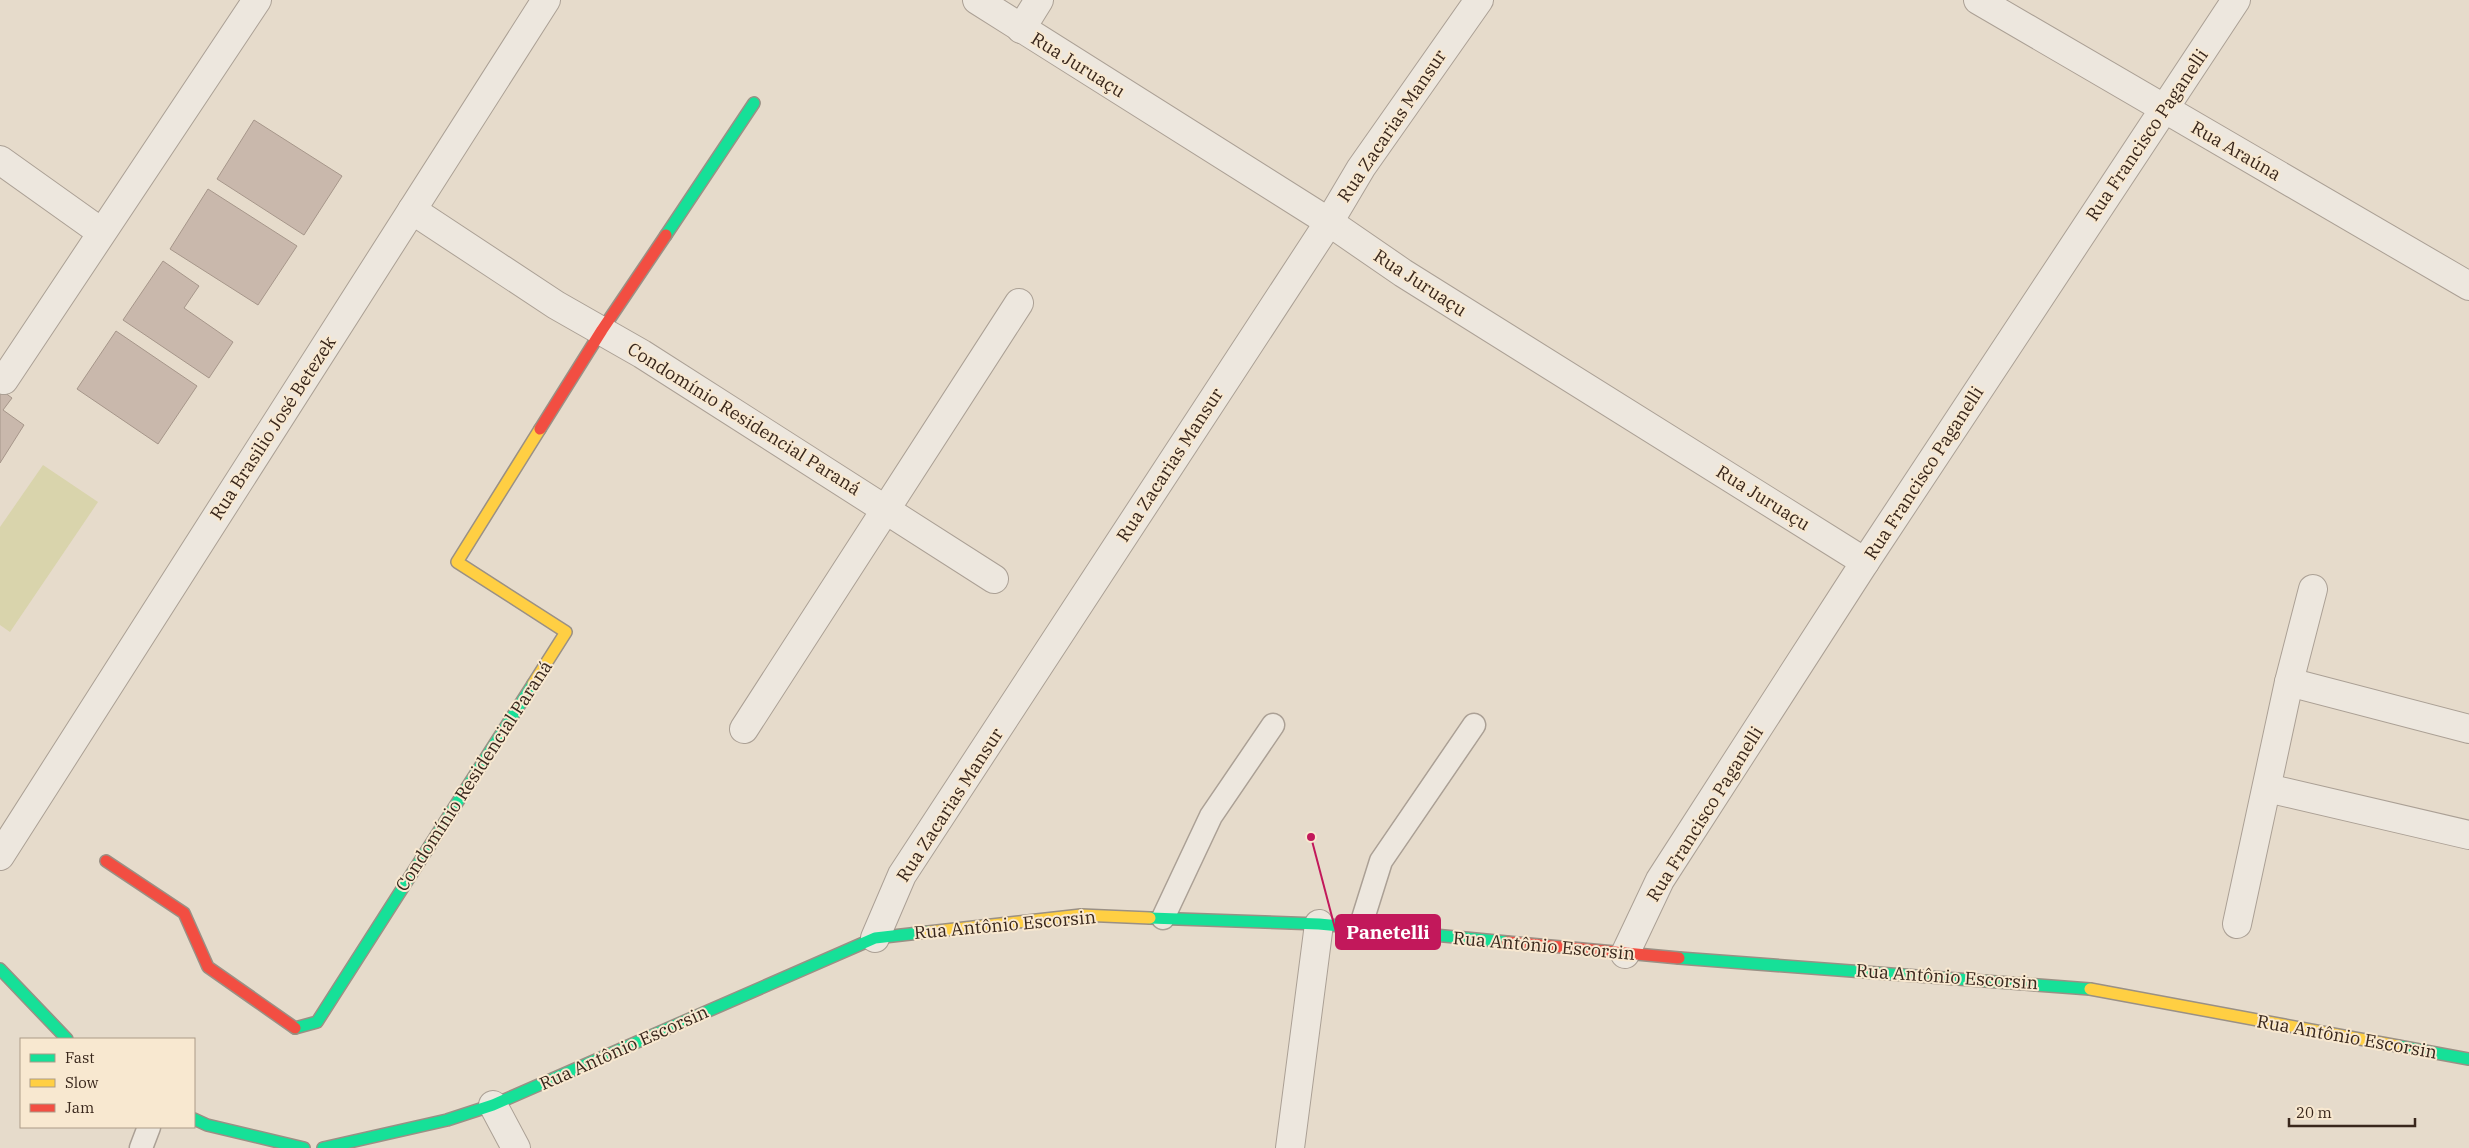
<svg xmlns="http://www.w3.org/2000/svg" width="2469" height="1148" font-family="'IBM Plex Serif',serif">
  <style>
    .green { fill: #d9d4ac }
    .building { fill: #c9b8ac; stroke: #a6968a }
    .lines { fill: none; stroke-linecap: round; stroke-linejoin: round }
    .lane-casing { stroke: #aba095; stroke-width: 25 }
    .street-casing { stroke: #aba095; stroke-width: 30 }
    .fast-casing { stroke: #9a9085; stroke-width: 14 }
    .slow-casing { stroke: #9a9085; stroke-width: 14 }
    .jam-casing { stroke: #9a9085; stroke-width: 14 }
    .lane { stroke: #ede7de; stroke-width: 22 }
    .street { stroke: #ede7de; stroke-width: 28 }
    .fast { stroke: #16e098; stroke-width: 11 }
    .slow { stroke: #ffcf43; stroke-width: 11 }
    .jam { stroke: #f24e42; stroke-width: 11 }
    .labels { text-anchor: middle; stroke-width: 4; stroke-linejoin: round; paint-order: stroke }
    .street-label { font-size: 18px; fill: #39271c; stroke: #f8e8d0 }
    .leader { fill: none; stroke: #c2185b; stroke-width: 2 }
    .callout-dot { fill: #c2185b; stroke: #f8e8d0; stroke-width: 2 }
    .callout { fill: #c2185b; stroke: #c2185b; stroke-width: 2 }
    .callout-label { font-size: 19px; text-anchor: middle; font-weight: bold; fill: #fff }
  </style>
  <rect width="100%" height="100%" fill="#e6dbcb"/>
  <path class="green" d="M 43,465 L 98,502 L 10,632 L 0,625 L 0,527 Z"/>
  <g class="building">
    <path d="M 254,120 L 342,176 L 304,235 L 217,179 Z"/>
    <path d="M 208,189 L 297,246 L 258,305 L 170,249 Z"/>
    <path d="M 163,261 L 199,286 L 184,308 L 233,342 L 209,378 L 123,320 Z"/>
    <path d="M 116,331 L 197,386 L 158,444 L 77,389 Z"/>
    <path d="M 0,389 L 12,398 L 3,410 L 24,425 L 0,463 Z"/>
  </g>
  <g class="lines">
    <defs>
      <g id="lane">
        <path d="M 1163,918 L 1211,816 L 1273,725"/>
        <path d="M 1360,928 L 1381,861 L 1474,725"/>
        <path d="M 141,1148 L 149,1127"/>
      </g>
      <g id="street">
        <path d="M 977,0 L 1329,222 L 1403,273 L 1865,562"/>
        <path d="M 1978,0 L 2469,286"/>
        <path d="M 1021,29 L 1039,0"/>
        <path d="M 0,160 L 101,232"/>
        <path d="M 412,210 L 556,305 L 642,354 L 994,579"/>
        <path d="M 4,380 L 257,0"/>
        <path d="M 2289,682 L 2469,729"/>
        <path d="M 744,729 L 1019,303"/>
        <path d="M 2267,788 L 2469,835"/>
        <path d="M 0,856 L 546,0"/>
        <path d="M 2237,924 L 2289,682 L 2313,589"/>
        <path d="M 875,938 L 902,875 L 1329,222 L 1361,168 L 1479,0"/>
        <path d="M 1625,954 L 1660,880 L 1865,562 L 2236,0"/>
        <path d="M 493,1105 L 516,1148"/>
        <path d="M 1290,1148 L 1319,924"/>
      </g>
      <g id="fast">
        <path d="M 666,235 L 754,103"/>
        <path d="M 1150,918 L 1319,924 L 1507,942"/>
        <path d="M 1679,958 L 2090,989"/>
        <path d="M 0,969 L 67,1039"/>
        <path d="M 295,1028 L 317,1022 L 533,684"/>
        <path d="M 2398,1046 L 2469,1059"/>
        <path d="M 194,1119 L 207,1125 L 304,1148"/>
        <path d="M 323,1148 L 447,1120 L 493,1105 L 875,938 L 928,932"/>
      </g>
      <g id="slow">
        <path d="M 533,684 L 566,632 L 457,562 L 540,429"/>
        <path d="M 928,932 L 1081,915 L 1150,918"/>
        <path d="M 2090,989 L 2398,1046"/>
      </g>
      <g id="jam">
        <path d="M 540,429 L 602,330 L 666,235"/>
        <path d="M 106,861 L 184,913 L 208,967 L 295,1028"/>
        <path d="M 1507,942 L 1679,958"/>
      </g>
    </defs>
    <use href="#lane" class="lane-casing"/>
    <use href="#street" class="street-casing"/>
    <use href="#fast" class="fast-casing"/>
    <use href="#slow" class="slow-casing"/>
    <use href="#jam" class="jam-casing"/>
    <use href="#lane" class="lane"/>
    <use href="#street" class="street"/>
    <use href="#fast" class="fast"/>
    <use href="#slow" class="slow"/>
    <use href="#jam" class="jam"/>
  </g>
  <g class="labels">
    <g class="street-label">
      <text transform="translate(1078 65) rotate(32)" y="6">Rua Juruaçu</text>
      <text transform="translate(1392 126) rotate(-56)" y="6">Rua Zacarias Mansur</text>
      <text transform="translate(2147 135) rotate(-56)" y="6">Rua Francisco Paganelli</text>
      <text transform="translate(2236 151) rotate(30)" y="6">Rua Araúna</text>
      <text transform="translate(1420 283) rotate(33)" y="6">Rua Juruaçu</text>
      <text transform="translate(744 419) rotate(32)" y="6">Condomínio Residencial Paraná</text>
      <text transform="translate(273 428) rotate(-57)" y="6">Rua Brasilio José Betezek</text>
      <text transform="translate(1170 465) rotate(-57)" y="6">Rua Zacarias Mansur</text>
      <text transform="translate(1924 473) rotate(-57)" y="6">Rua Francisco Paganelli</text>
      <text transform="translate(1763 498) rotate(32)" y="6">Rua Juruaçu</text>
      <text transform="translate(474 776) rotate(-57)" y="6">Condomínio Residencial Paraná</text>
      <text transform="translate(950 805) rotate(-57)" y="6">Rua Zacarias Mansur</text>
      <text transform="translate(1705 814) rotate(-58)" y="6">Rua Francisco Paganelli</text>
      <text transform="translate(1005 925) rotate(-5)" y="6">Rua Antônio Escorsin</text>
      <text transform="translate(1544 946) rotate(5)" y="6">Rua Antônio Escorsin</text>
      <text transform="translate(1947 977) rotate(4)" y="6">Rua Antônio Escorsin</text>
      <text transform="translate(2347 1037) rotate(10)" y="6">Rua Antônio Escorsin</text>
      <text transform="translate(624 1048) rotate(-24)" y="6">Rua Antônio Escorsin</text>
    </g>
  </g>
  <path class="leader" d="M1311 837L1336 932"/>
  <circle class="callout-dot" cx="1311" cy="837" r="5"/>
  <rect class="callout" x="1336" y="915" width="104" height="34" rx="5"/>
  <g class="callout-label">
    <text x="1388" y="939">Panetelli</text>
  </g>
  <rect x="20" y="1038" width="175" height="90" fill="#f8e8d0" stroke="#ac9b88"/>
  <rect x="30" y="1054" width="25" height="8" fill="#16e098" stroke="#ac9b88"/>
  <text x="65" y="1063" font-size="15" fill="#39271c">Fast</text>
  <rect x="30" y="1079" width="25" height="8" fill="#ffcf43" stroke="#ac9b88"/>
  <text x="65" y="1088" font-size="15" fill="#39271c">Slow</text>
  <rect x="30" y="1104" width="25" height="8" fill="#f24e42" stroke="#ac9b88"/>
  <text x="65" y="1113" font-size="15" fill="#39271c">Jam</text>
  <path d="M2289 1118v8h126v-8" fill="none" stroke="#39271c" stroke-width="2.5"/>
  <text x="2296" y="1118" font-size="15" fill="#39271c" stroke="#f8e8d0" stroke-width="4" paint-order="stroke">20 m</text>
</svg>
